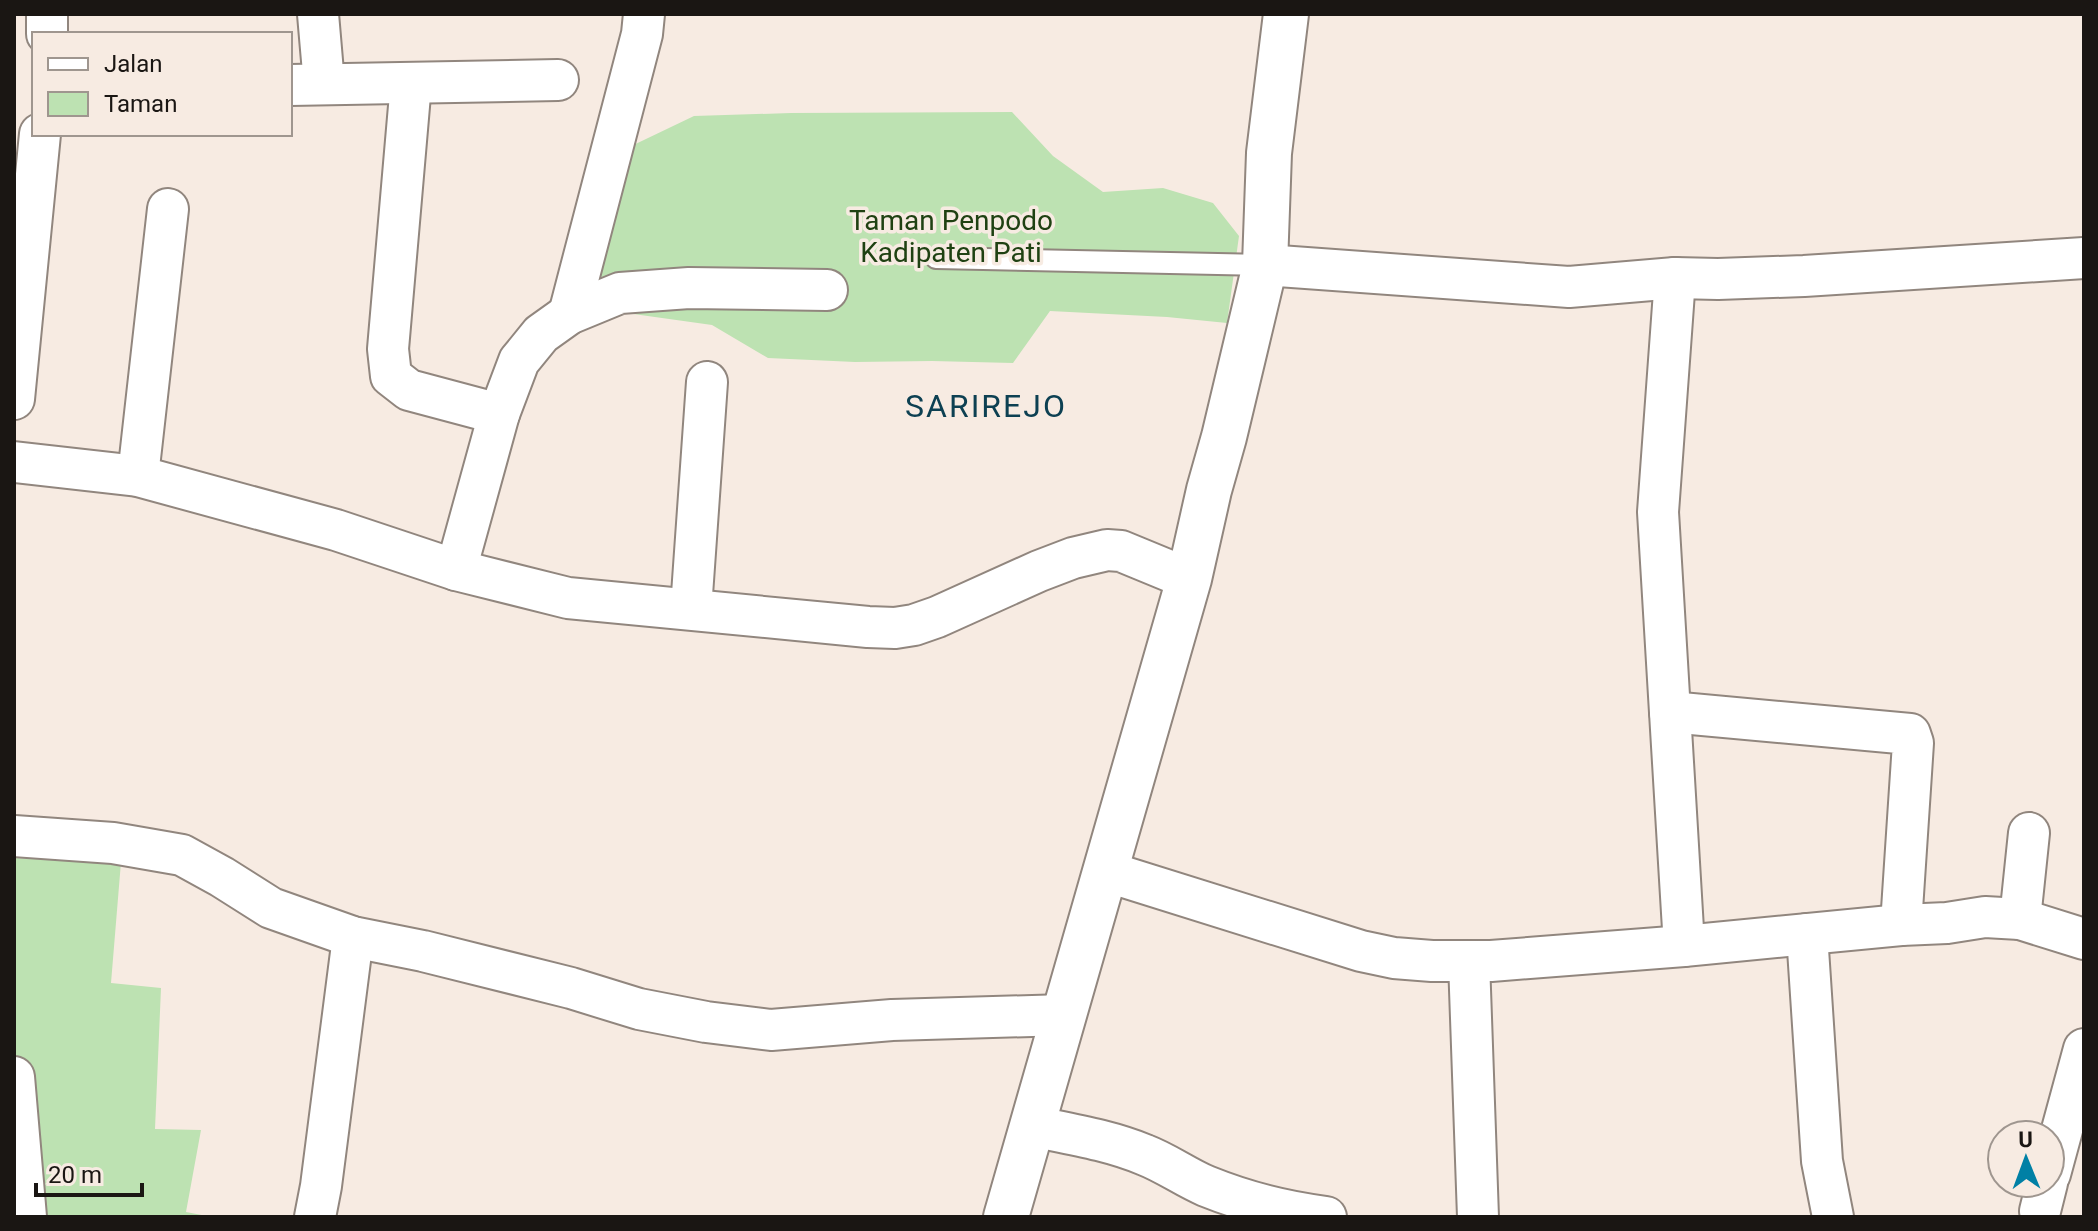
<svg xmlns="http://www.w3.org/2000/svg" width="2098" height="1231" font-family="Roboto,sans-serif">
  <style>
    .green { fill: #bde2b2 }
    .lines { fill: none; stroke-linecap: round; stroke-linejoin: round }
    .service-casing { stroke: #91867e; stroke-width: 24 }
    .minor-casing { stroke: #91867e; stroke-width: 44 }
    .tertiary-casing { stroke: #91867e; stroke-width: 48 }
    .service { stroke: #fff; stroke-width: 20 }
    .minor { stroke: #fff; stroke-width: 40 }
    .tertiary { stroke: #fff; stroke-width: 44 }
    .labels { text-anchor: middle; stroke-width: 7; stroke-linejoin: round; paint-order: stroke }
    .park-label { font-size: 28px; fill: #1f4112; stroke: #f7ebe2 }
    .quarter-label { font-size: 32px; letter-spacing: 2px; fill: #0d4052; stroke: #f7ebe2 }
  </style>
  <rect width="100%" height="100%" fill="#f7ebe2"/>
  <g class="green">
    <path d="M 1012,112 L 1053,156 L 1103,192 L 1163,188 L 1213,203 L 1239,236 L 1227,323 L 1167,317 L 1050,311 L 1013,363 L 932,361 L 855,362 L 768,358 L 712,325 L 612,311 L 584,303 L 623,150 L 694,116 L 791,113 Z"/>
    <path d="M 14,858 L 121,862 L 111,983 L 161,988 L 155,1129 L 201,1130 L 186,1212 L 212,1217 L 26,1217 L 14,1077 Z"/>
  </g>
  <g class="lines">
    <defs>
      <path id="service" d="M 936,258 L 1265,265"/>
      <g id="minor">
        <path d="M 318,14 L 324,84"/>
        <path d="M 47,34 L 47,14"/>
        <path d="M 411,83 L 388,349 L 391,376 L 409,390 L 499,414"/>
        <path d="M 290,85 L 558,80"/>
        <path d="M 1265,265 L 1569,287 L 1675,278 L 1718,279 L 1804,276 L 2084,258"/>
        <path d="M 1675,278 L 1658,512 L 1684,946"/>
        <path d="M 569,314 L 642,34 L 644,14"/>
        <path d="M 14,399 L 40,134"/>
        <path d="M 14,462 L 138,476 L 336,530 L 456,570 L 568,598 L 868,627 L 895,628 L 914,625 L 937,617 L 1039,571 L 1073,558 L 1107,550 L 1121,551 L 1189,579"/>
        <path d="M 138,476 L 168,209"/>
        <path d="M 456,570 L 499,414 L 519,361 L 541,334 L 569,314 L 620,293 L 689,288 L 827,290"/>
        <path d="M 691,609 L 707,382"/>
        <path d="M 1670,712 L 1910,734 L 1913,743 L 1901,925"/>
        <path d="M 14,836 L 113,843 L 182,855 L 222,877 L 271,908 L 353,937 L 423,951 L 571,988 L 639,1009 L 706,1022 L 771,1030 L 892,1020 L 1065,1015"/>
        <path d="M 1105,871 L 1361,951 L 1394,958 L 1432,961 L 1491,961 L 1684,946 L 1901,925 L 1947,923 L 1985,917 L 2020,919 L 2084,939"/>
        <path d="M 2020,919 L 2029,833"/>
        <path d="M 1807,934 L 1822,1161 L 1833,1217"/>
        <path d="M 1469,961 L 1478,1217"/>
        <path d="M 14,1077 L 26,1217"/>
        <path d="M 1032,1126 C 1070,1134 1109,1140 1145,1155 C 1166,1163 1185,1177 1206,1186 C 1243,1201 1286,1212 1326,1217"/>
        <path d="M 2050,1174 L 2084,1049"/>
        <path d="M 2040,1211 L 2047,1183"/>
        <path d="M 315,1217 L 321,1186 L 353,937"/>
      </g>
      <path id="tertiary" d="M 1006,1217 L 1189,579 L 1209,490 L 1224,437 L 1265,265 L 1269,153 L 1286,14"/>
    </defs>
    <use href="#service" class="service-casing"/>
    <use href="#minor" class="minor-casing"/>
    <use href="#tertiary" class="tertiary-casing"/>
    <use href="#service" class="service"/>
    <use href="#minor" class="minor"/>
    <use href="#tertiary" class="tertiary"/>
  </g>
  <g class="labels">
    <g class="park-label">
      <text x="951" y="230">Taman Penpodo<tspan x="951" dy="32">Kadipaten Pati</tspan></text>
    </g>
    <g class="quarter-label">
      <text x="986" y="417">SARIREJO</text>
    </g>
  </g>
  <rect width="2098" height="1231" fill="none" stroke="#1a1613" stroke-width="32"/>
  <rect x="32" y="32" width="260" height="104" fill="#f7ebe2" stroke="#9f968f" stroke-width="2"/>
  <rect x="48" y="58" width="40" height="12" fill="#ffffff" stroke="#9f968f" stroke-width="2"/>
  <text x="104" y="72" font-size="24" fill="#1a1613">Jalan</text>
  <rect x="48" y="92" width="40" height="24" fill="#bde2b2" stroke="#9f968f" stroke-width="2"/>
  <text x="104" y="112" font-size="24" fill="#1a1613">Taman</text>
  <g transform="translate(2026 1159) rotate(359)"><circle r="38" fill="#f7ebe2" stroke="#9f968f" stroke-width="2"/>
  <path d="M0-6L14 30L0 20L-14 30Z" fill="#0080a5"/>
  <text y="-12" font-size="22" font-weight="bold" text-anchor="middle" fill="#1a1613">U</text>
  </g>
  <path d="M36 1183v12h106v-12" fill="none" stroke="#1a1613" stroke-width="4"/>
  <text x="48" y="1183" font-size="24" fill="#1a1613" stroke="#f7ebe2" stroke-width="6" paint-order="stroke">20 m</text>
</svg>
